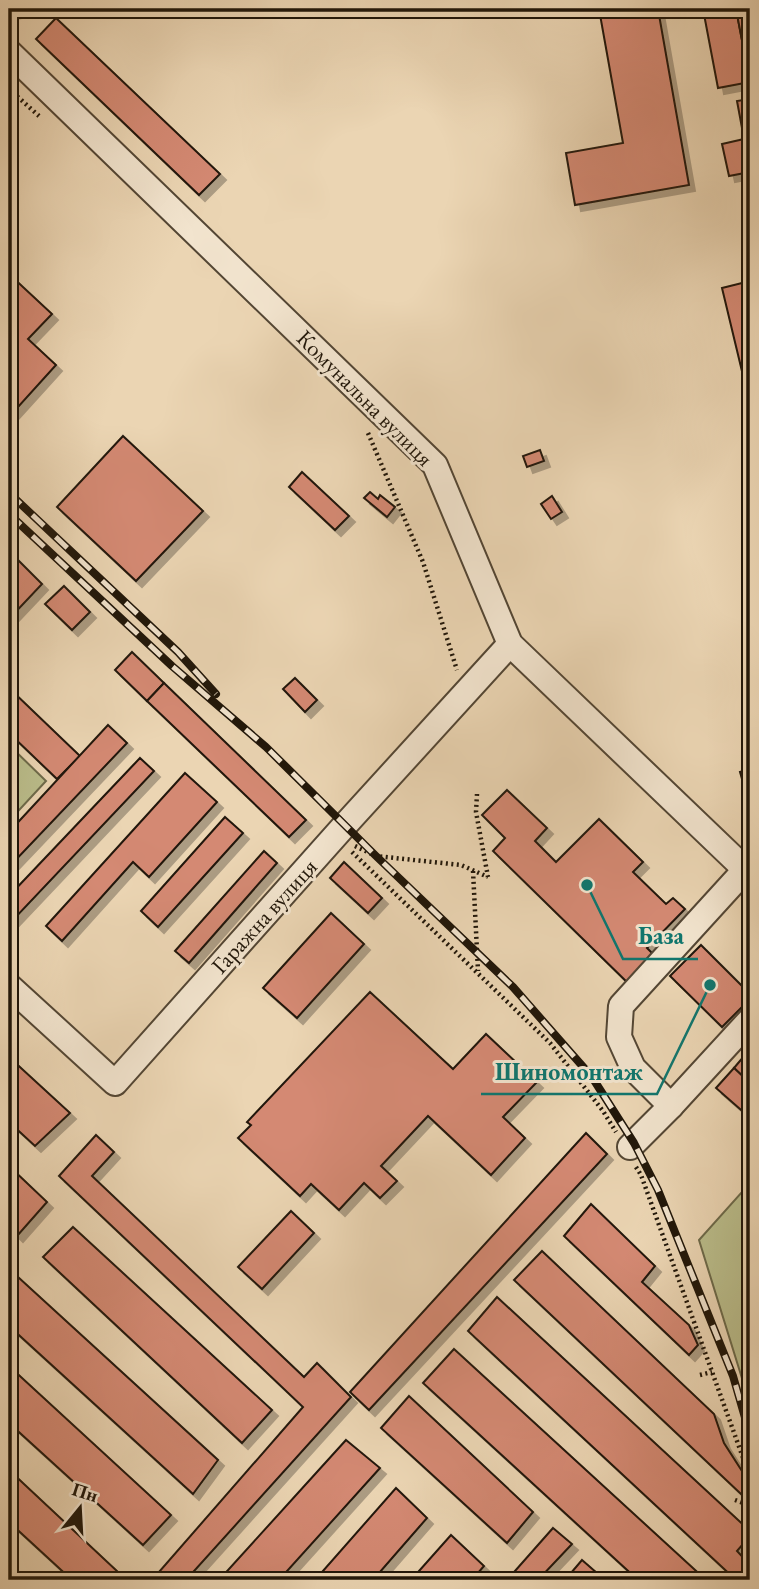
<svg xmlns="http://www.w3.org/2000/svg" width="759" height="1589" font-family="'EB Garamond',serif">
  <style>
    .green { fill: #babd8b; stroke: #6d6a4a; stroke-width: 2 }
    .building { fill: #d48973; stroke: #201609; stroke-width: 2; filter: url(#shadow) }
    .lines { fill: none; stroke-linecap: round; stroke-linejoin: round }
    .minor-casing { stroke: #534634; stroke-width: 28 }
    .path { stroke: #201609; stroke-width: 4.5; stroke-dasharray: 2 3.5; stroke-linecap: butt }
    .minor { stroke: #f2e4ce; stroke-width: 24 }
    .rail-casing { stroke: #201609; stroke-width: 8 }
    .rail { stroke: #f2e4ce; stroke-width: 5; stroke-dasharray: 16; stroke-linecap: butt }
    .labels { text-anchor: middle; stroke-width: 6; stroke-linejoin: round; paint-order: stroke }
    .street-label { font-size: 23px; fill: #201609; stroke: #f2e4ce }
    .leader { fill: none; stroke: #0f766e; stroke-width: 2.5 }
    .callout-dot { fill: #0f766e; stroke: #f2e4ce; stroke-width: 2.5 }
    .callout-label { font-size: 24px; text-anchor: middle; font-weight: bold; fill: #0f766e; stroke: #f2e4ce; stroke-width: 6; stroke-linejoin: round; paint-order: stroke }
  </style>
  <defs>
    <filter id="shadow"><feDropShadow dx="6" dy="6" stdDeviation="0" flood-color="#0004"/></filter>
  </defs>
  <rect width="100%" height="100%" fill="#ebd5b3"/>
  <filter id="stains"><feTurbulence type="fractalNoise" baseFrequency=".00286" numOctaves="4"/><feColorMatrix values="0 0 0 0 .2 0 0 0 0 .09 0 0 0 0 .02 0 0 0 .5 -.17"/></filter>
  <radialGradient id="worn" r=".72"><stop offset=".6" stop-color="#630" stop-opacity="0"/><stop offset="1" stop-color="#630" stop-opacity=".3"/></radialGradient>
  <g class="green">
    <path d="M 9,745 L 46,781 L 9,821 Z"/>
    <path d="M 750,1183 L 750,1404 L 699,1240 Z"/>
  </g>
  <g class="building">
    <path d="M 9,9 L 37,9 L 9,13 Z"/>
    <path d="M 599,9 L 658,9 L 689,185 L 575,205 L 566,153 L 623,143 Z"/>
    <path d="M 703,9 L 736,9 L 750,82 L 718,88 Z"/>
    <path d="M 736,9 L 750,9 L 750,83 L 750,82 Z"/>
    <path d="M 56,18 L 220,174 L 199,195 L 36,39 Z"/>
    <path d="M 750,99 L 750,171 L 737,101 Z"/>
    <path d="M 744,139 L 750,172 L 729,176 L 722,144 Z"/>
    <path d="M 9,274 L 52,314 L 28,339 L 56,365 L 9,417 Z"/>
    <path d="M 750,281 L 750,387 L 746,388 L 722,288 Z"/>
    <path d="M 123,436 L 203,511 L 136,581 L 57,507 Z"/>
    <path d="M 540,450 L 544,461 L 527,467 L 523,456 Z"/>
    <path d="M 302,472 L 349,516 L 335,530 L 289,487 Z"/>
    <path d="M 370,492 L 378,499 L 380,495 L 395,507 L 387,517 L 364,498 Z"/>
    <path d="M 552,496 L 562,512 L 551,519 L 541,504 Z"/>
    <path d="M 10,552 L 42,584 L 9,619 L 9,553 Z"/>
    <path d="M 64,586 L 90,612 L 72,630 L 45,604 Z"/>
    <path d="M 132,652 L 164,683 L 147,701 L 115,670 Z"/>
    <path d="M 295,678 L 317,700 L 305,712 L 283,689 Z"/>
    <path d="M 164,683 L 306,820 L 289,837 L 147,701 Z"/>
    <path d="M 9,688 L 80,756 L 57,779 L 9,733 Z"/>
    <path d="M 108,725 L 127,743 L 9,867 L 9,832 Z"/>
    <path d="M 140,758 L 154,771 L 13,920 L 9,917 L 9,896 Z"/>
    <path d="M 750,769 L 750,792 L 746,793 L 740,772 Z"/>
    <path d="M 185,773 L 217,802 L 149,877 L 133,862 L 62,941 L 46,926 Z"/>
    <path d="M 507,790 L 547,828 L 535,841 L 556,862 L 599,819 L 643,862 L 633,872 L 666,904 L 673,898 L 685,909 L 647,948 L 659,960 L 632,987 L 493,851 L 505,838 L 482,815 Z"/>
    <path d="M 225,817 L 243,833 L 158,927 L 141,911 Z"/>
    <path d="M 264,851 L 277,863 L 189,963 L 175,951 Z"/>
    <path d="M 344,862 L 382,898 L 368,913 L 330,878 Z"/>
    <path d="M 331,913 L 364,944 L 297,1018 L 263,988 Z"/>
    <path d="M 701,945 L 750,994 L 750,999 L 722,1027 L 670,976 Z"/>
    <path d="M 370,992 L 453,1069 L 486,1034 L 537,1082 L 503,1117 L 525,1138 L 491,1175 L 428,1116 L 381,1166 L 397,1181 L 380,1198 L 364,1183 L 339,1210 L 311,1184 L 300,1196 L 238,1138 L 251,1125 L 247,1122 Z"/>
    <path d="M 750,1049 L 750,1083 L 734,1068 Z"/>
    <path d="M 9,1057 L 70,1113 L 35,1146 L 9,1122 Z"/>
    <path d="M 734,1068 L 750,1083 L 750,1113 L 748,1116 L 716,1088 Z"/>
    <path d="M 586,1133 L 607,1154 L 369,1410 L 350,1392 Z"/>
    <path d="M 96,1135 L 114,1152 L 92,1176 L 304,1377 L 317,1363 L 351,1397 L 186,1580 L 152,1580 L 303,1407 L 59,1176 Z"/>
    <path d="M 9,1166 L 47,1202 L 17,1236 L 9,1228 Z"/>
    <path d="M 591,1204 L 655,1266 L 642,1282 L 689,1325 L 698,1345 L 689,1355 L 564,1236 Z"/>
    <path d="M 291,1211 L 314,1233 L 262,1289 L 238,1267 Z"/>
    <path d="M 73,1227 L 272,1410 L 242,1443 L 43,1257 Z"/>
    <path d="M 542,1251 L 714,1414 L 724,1443 L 749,1482 L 741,1494 L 514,1280 Z"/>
    <path d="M 18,1277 L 218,1460 L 193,1494 L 9,1326 L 9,1286 Z"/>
    <path d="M 497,1297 L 750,1531 L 750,1536 L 737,1551 L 750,1565 L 750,1580 L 736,1580 L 468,1331 Z"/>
    <path d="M 454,1349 L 706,1580 L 638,1580 L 423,1383 Z"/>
    <path d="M 9,1366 L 171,1515 L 143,1545 L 9,1423 Z"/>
    <path d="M 409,1396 L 533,1512 L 507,1543 L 381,1428 Z"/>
    <path d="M 346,1440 L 380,1468 L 279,1580 L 219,1580 Z"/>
    <path d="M 9,1470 L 118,1572 L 110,1580 L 72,1580 L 9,1522 Z"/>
    <path d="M 396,1488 L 427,1518 L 373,1580 L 315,1580 Z"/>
    <path d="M 553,1528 L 572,1544 L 538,1580 L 507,1580 Z"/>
    <path d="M 451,1535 L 484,1566 L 472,1580 L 411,1580 Z"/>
    <path d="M 582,1560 L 605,1580 L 565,1580 Z"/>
  </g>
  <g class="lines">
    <defs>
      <g id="minor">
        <path d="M 9,52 L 435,465 L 510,644 L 750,874"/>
        <path d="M 9,986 L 115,1083 L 345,825 L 510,644"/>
        <path d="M 671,1106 L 633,1068 L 619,1037 L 621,1006 L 745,870"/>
        <path d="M 630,1147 L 671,1106 L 750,1020"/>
      </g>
    </defs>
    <use href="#minor" class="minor-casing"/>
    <g class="path">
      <path d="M 9,89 L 39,116"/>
      <path d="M 368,433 L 423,562 L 457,670"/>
      <path d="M 477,794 L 476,812 L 488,877"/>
      <path d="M 355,846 L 376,856 L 461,865 L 488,877"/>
      <path d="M 352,852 L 550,1043 L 603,1111 L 616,1132"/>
      <path d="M 473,871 L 478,971"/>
      <path d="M 636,1167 L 641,1175 L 750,1477"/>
      <path d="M 700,1375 L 712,1372"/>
      <path d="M 735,1500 L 749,1505 L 750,1502"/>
    </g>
    <use href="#minor" class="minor"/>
    <defs>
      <g id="rail">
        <path d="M 9,493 L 178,652 L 216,694"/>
        <path d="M 9,514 L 172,666 L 266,747 L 376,856 L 513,987 L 592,1077 L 634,1143 L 658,1190 L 733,1376 L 750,1435"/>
      </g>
    </defs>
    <use href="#rail" class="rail-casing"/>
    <use href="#rail" class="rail"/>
  </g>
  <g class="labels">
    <g class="street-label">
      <text transform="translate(365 398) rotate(45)" y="8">Комунальна вулиця</text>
      <text transform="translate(264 916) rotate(-48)" y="8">Гаражна вулиця</text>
    </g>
  </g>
  <path class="leader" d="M587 885L623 959H698M710 985L657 1094H481"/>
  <g class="callout-dot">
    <circle cx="587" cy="885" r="7"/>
    <circle cx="710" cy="985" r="7"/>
  </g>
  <g class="callout-label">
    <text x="661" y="944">База</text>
    <text x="569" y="1080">Шиномонтаж</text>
  </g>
  <rect width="759" height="1589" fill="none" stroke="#ebd5b3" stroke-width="35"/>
  <rect x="10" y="10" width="738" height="1568" fill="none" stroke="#201609" stroke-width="3.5"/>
  <rect x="18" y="18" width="724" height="1554" fill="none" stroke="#201609" stroke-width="2"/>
  <g transform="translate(80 1508) rotate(18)" stroke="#f2e4ce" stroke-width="5" paint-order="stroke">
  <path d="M0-5L12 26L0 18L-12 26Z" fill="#201609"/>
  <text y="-10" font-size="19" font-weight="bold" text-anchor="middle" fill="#201609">Пн</text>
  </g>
  <rect width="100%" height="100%" filter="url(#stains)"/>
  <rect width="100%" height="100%" fill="url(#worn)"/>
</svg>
